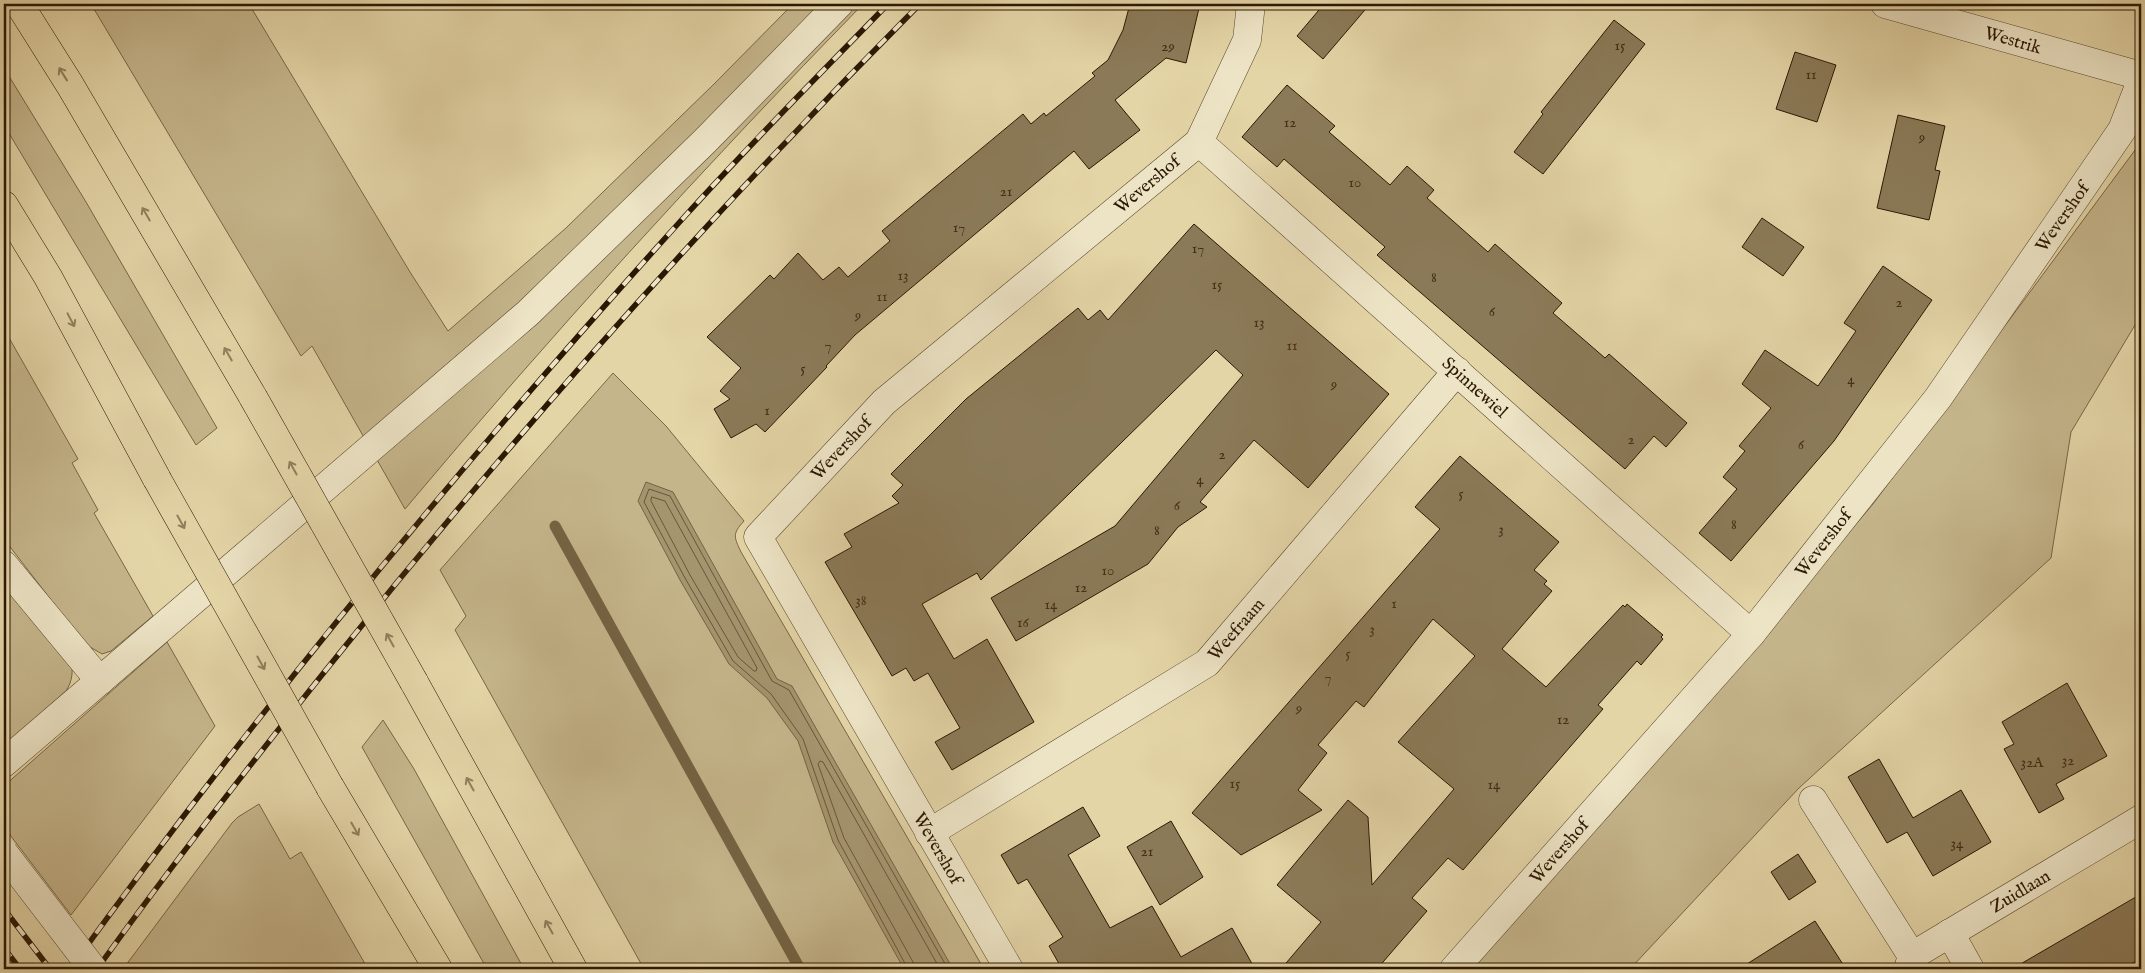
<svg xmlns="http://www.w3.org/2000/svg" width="2145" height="973" font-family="'IM FELL English',serif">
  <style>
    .green { fill: #c5b58b; stroke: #786646 }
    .water { fill: #a5956f; stroke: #746343 }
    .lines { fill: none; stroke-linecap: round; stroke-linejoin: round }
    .shore { stroke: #685638; stroke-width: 1 }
    .stream { stroke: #746343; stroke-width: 11 }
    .building { fill: #8b7a58; stroke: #2b1802 }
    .minor-casing { stroke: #59472b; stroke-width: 29 }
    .highway-casing { stroke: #2b1802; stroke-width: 29 }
    .minor { stroke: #ede4c6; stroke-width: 28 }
    .highway { stroke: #e4d5a7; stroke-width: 28 }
    .rail-casing { stroke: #2b1802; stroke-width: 5.5 }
    .rail { stroke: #ede4c6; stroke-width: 4; stroke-dasharray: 11; stroke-linecap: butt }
    .minor-bridge-casing { stroke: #59472b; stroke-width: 29; stroke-linecap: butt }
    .highway-bridge-casing { stroke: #2b1802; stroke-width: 29; stroke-linecap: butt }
    .minor-bridge { stroke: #ede4c6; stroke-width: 28 }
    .highway-bridge { stroke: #e4d5a7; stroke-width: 28 }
    .oneway { stroke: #91805d }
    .labels { text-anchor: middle; stroke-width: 4; stroke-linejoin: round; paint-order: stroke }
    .number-label { font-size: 15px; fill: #433018 }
    .street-label { font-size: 18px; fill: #2b1802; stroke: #ede4c6 }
  </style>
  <rect width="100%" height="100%" fill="#e4d5a7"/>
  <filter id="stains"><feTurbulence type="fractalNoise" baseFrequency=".004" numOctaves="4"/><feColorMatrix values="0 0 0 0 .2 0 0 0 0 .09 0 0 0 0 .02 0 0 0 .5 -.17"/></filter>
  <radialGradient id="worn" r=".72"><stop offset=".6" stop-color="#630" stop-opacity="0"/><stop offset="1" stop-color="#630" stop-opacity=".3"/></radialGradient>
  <g class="green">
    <path d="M 91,4 L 249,4 L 410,272 L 448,331 L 566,228 L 714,84 L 793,4 L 826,4 L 581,250 L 366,441 L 312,346 L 301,356 Z"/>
    <path d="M 853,4 L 863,4 C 704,167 551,335 405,509 L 376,458 L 689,168 Z"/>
    <path d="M 4,68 L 86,202 L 217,428 L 196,445 L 4,125 Z"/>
    <path d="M 2141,142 L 2141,315 L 2071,432 L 2051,558 L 1799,788 L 1630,969 L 1468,969 L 1624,799 L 1873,504 Z"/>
    <path d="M 4,329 L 78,459 L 72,463 L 98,510 L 94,513 L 153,616 L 111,651 L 102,654 L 85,644 L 4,539 Z"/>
    <path d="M 613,373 L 666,426 L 744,521 C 732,534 734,537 741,552 L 984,969 L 644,969 L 455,630 L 466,616 L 440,570 Z"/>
    <path d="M 4,570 L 71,658 C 73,671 73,680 66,691 L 4,746 Z"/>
    <path d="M 167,642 L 215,726 L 71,915 L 4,827 L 4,786 Z"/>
    <path d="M 383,720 L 414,769 L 524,969 L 487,969 L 362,747 Z"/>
    <path d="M 259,804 L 290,859 L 301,852 L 368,969 L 123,969 L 232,823 L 238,817 Z"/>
  </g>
  <path class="water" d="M 646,482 L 673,492 L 777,679 L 792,686 L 953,969 L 904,969 L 833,842 L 798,741 L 767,698 L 729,664 L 680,580 L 638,501 Z"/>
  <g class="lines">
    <g class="shore">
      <path d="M 652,497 L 665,501 L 757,668 L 756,671 L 754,671 L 738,657 L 690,575 L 651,501 Z"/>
      <path d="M 908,969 L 838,840 L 803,739 L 771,694 L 733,661 L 685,578 L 644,502 L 649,489 L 670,496 L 772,681 L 789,690 L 948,969"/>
      <path d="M 915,969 L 913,962 L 844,838 L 818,764 L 820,761 L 823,762 L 940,969"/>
    </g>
    <path class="stream" d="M 555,526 L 800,969"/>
  </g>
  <g class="building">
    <path d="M 1130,4 L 1200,4 L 1186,63 L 1166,58 L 1115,100 L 1140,130 L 1089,169 L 1074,151 L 855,335 L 826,366 L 827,367 L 765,432 L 756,424 L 731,438 L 714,409 L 730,399 L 720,391 L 741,368 L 707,337 L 770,275 L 774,279 L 798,253 L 823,280 L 839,267 L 848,277 L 890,241 L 882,231 L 1023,114 L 1031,124 L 1044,113 L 1046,116 L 1095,76 L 1092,73 L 1108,60 L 1123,30 Z"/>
    <path d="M 1324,4 L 1370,4 L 1323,59 L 1297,36 Z"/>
    <path d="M 1614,20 L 1645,44 L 1543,174 L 1514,152 L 1543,114 L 1541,112 Z"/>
    <path d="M 1795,52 L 1836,65 L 1817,122 L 1776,109 Z"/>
    <path d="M 1287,85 L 1335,126 L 1329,132 L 1390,185 L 1407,166 L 1434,190 L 1427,198 L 1488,252 L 1495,244 L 1562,303 L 1553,313 L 1605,358 L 1609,354 L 1687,423 L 1666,447 L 1654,436 L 1625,469 L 1377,255 L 1385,247 L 1284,159 L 1277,167 L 1242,137 Z"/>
    <path d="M 1898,115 L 1945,126 L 1935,170 L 1940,171 L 1929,220 L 1877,208 Z"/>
    <path d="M 1762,218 L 1804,247 L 1783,276 L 1742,247 Z"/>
    <path d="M 1194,224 L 1389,394 L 1308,488 L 1254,440 L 1200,502 L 1207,507 L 1178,527 L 1148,564 L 1016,641 L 991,598 L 1115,526 L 1243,375 L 1216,350 L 981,580 L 977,573 L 922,604 L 954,659 L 987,639 L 1034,722 L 952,770 L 935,742 L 960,728 L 928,673 L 914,681 L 906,668 L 892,676 L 825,562 L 852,547 L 844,534 L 899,503 L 892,496 L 903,485 L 891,474 L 966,399 L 1078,308 L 1088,320 L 1100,310 L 1108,320 Z"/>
    <path d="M 1883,266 L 1932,300 L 1834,441 L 1731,561 L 1699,533 L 1737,489 L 1723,477 L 1745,451 L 1739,446 L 1771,408 L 1742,384 L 1765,350 L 1818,386 L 1856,331 L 1844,323 Z"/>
    <path d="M 1460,456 L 1559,542 L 1534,570 L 1547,581 L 1544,584 L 1552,591 L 1502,649 L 1546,687 L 1623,605 L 1625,607 L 1627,604 L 1663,635 L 1661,637 L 1663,639 L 1641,665 L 1637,661 L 1598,705 L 1603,709 L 1463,870 L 1448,858 L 1412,898 L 1427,911 L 1377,969 L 1281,969 L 1321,922 L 1277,885 L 1348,800 L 1368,817 L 1372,885 L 1454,789 L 1398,742 L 1475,656 L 1433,619 L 1364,707 L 1356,701 L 1318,745 L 1327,753 L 1298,790 L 1322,810 L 1241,855 L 1192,813 L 1440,529 L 1415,507 Z"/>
    <path d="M 2067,683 L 2107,756 L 2056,784 L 2064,799 L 2039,813 L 2004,749 L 2014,744 L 2002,722 Z"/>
    <path d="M 1879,759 L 1913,818 L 1961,790 L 1991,842 L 1933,876 L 1907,832 L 1887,843 L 1848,777 Z"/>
    <path d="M 1083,807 L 1100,836 L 1068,855 L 1110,928 L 1152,906 L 1181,957 L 1232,928 L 1255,969 L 1062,969 L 1049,946 L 1063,937 L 1027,879 L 1018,884 L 1001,855 Z"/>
    <path d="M 1171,821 L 1203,877 L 1160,905 L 1127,847 Z"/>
    <path d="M 1798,854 L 1816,882 L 1789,900 L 1771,872 Z"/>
    <path d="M 2141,894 L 2141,958 L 2122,969 L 2012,969 Z"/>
    <path d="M 1815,921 L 1846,969 L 1739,969 Z"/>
  </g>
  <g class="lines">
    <defs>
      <g id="minor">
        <path d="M 1885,4 L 2141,76"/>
        <path d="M 1199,142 L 1751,634"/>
        <path d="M 4,565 L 100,681"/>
        <path d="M 4,763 L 528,313 L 705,141 L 839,4"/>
        <path d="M 1813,800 L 1912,956"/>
        <path d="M 929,833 L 1207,663 L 1457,371"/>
        <path d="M 1950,933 L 1970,969"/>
        <path d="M 1009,969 L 758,537 L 884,402 L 1199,142 L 1247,40 L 1251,4"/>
        <path d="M 1454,969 L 1751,634 L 1938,398 L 2122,130 L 2141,81"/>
        <path d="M 1908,969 L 1912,956 L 2141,819"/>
      </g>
      <g id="highway">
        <path d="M 19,4 L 70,85 L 253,397"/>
        <path d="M 4,205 L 48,277 L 157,479"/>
        <path d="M 414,682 L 573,969"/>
        <path d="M 330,787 L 438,969"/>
      </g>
    </defs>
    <use href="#minor" class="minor-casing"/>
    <use href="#highway" class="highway-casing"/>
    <use href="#minor" class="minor"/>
    <use href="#highway" class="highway"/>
    <defs>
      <g id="rail">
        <path d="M 4,909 L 50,969"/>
        <path d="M 4,948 L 20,969"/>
        <path d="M 70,969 C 260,706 468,456 686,215 C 751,143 820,74 888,4"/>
        <path d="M 97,969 C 174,862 255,758 338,655 C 520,428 714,211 920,4"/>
      </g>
    </defs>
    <use href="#rail" class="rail-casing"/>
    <use href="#rail" class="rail"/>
    <defs>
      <path id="minor-bridge" d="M 4,853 L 93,969"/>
      <g id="highway-bridge">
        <path d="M 253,397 L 414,682"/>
        <path d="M 157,479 L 330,787"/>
      </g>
    </defs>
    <use href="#minor-bridge" class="minor-bridge-casing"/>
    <use href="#highway-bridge" class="highway-bridge-casing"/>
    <use href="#minor-bridge" class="minor-bridge"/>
    <use href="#highway-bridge" class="highway-bridge"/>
  </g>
  <defs><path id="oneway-shaft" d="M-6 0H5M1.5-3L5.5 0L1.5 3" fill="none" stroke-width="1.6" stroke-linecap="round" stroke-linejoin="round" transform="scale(1.25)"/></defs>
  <g class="oneway">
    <use href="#oneway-shaft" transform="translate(63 74) rotate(-122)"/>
    <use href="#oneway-shaft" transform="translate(146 214) rotate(-120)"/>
    <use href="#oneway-shaft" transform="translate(71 320) rotate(62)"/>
    <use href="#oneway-shaft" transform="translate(228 354) rotate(-120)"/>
    <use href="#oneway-shaft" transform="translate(293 468) rotate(-119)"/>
    <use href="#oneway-shaft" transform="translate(181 522) rotate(61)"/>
    <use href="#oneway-shaft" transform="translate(390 640) rotate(-119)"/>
    <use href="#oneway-shaft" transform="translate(261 663) rotate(61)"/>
    <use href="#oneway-shaft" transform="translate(470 784) rotate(-119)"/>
    <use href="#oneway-shaft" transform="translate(355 829) rotate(60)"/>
    <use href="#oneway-shaft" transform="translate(549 927) rotate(-119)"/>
  </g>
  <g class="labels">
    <g class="number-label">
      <text x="1620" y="50">15</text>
      <text x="1168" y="51">29</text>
      <text x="1811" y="79">11</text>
      <text x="1290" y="127">12</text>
      <text x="1922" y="142">9</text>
      <text x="1355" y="187">10</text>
      <text x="1006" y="196">21</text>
      <text x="959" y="232">17</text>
      <text x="1198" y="253">17</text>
      <text x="903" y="280">13</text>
      <text x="1434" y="282">8</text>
      <text x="1217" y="289">15</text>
      <text x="882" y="301">11</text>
      <text x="1899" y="307">2</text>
      <text x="1492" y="316">6</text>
      <text x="858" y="320">9</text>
      <text x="1259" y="327">13</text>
      <text x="828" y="350">7</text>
      <text x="1292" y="350">11</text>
      <text x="803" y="373">5</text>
      <text x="1851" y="384">4</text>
      <text x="1334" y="389">9</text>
      <text x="767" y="415">1</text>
      <text x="1631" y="444">2</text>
      <text x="1801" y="449">6</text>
      <text x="1222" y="459">2</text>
      <text x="1200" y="484">4</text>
      <text x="1461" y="498">5</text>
      <text x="1177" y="510">6</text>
      <text x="1734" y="529">8</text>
      <text x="1501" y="534">3</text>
      <text x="1157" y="535">8</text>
      <text x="1108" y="575">10</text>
      <text x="1081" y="592">12</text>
      <text x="861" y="605">38</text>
      <text x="1394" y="608">1</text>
      <text x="1051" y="609">14</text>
      <text x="1023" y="627">16</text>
      <text x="1372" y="634">3</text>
      <text x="1348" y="658">5</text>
      <text x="1328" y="682">7</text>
      <text x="1299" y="713">9</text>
      <text x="1563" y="724">12</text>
      <text x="2068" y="765">32</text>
      <text x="2032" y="767">32A</text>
      <text x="1235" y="788">15</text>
      <text x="1494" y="789">14</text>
      <text x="1957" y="848">34</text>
      <text x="1147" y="856">21</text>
    </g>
    <g class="street-label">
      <text transform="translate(2013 40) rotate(16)" y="6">Westrik</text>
      <text transform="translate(1147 184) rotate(-40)" y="6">Wevershof</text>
      <text transform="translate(2062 217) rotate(-55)" y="6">Wevershof</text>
      <text transform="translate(1475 387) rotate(42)" y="6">Spinnewiel</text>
      <text transform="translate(841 448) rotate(-47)" y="6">Wevershof</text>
      <text transform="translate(1823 543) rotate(-52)" y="6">Wevershof</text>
      <text transform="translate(1236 629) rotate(-49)" y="6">Weefraam</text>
      <text transform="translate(938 848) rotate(60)" y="6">Wevershof</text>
      <text transform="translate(1559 851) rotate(-49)" y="6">Wevershof</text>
      <text transform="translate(2020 891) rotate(-31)" y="6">Zuidlaan</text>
    </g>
  </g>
  <rect width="2145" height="973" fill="none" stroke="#e4d5a7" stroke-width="20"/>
  <rect x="5" y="5" width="2135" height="963" fill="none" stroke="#2b1802" stroke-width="2.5"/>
  <rect x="10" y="10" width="2125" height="953" fill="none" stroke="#2b1802"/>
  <rect width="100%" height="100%" filter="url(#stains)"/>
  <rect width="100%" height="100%" fill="url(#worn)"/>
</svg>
